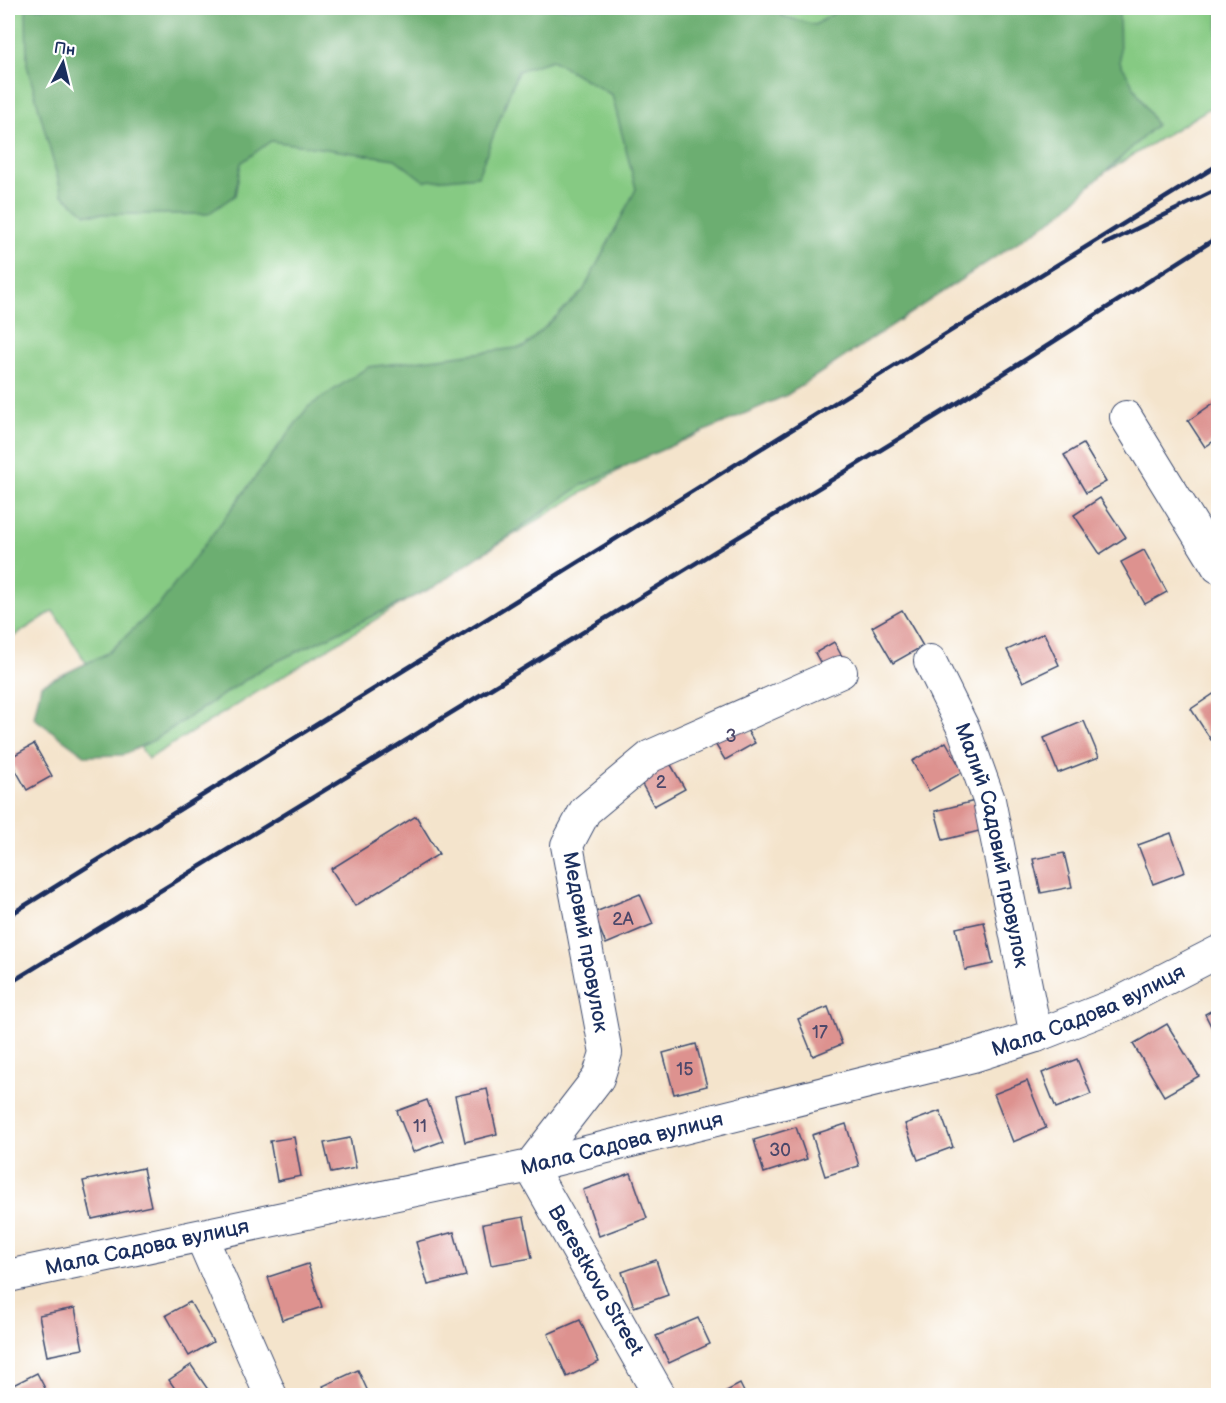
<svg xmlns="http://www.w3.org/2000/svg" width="1226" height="1403" font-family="'Balsamiq Sans',sans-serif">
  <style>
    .green { fill: #86ca83; stroke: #507c70; stroke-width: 1.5 }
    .forest { fill: #6cae71; stroke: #446e68; stroke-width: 1.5 }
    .building { fill: #dd928f }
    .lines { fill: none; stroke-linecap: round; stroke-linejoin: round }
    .street-casing { stroke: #3c4a6e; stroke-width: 34 }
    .street { stroke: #fff; stroke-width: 32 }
    .rail { stroke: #1b2f5e; stroke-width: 4.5 }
    .labels { text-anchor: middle; stroke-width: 5; stroke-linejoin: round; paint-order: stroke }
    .number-label { font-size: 18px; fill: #4c486a }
    .street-label { font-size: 21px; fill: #1b2f5e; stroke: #fff }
  </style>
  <rect width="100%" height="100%" fill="#fff"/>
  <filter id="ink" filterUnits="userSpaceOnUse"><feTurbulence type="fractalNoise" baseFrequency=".0167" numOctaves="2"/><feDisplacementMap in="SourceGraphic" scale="12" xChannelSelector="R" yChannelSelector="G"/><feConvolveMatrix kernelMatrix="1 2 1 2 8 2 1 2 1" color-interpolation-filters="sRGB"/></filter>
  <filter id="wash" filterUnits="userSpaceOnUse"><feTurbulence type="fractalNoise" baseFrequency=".008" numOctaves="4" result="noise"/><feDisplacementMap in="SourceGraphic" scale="24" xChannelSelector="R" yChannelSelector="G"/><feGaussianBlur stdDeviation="1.35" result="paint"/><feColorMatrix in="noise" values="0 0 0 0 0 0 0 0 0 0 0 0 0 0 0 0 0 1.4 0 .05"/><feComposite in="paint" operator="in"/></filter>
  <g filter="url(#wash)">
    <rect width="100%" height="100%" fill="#f4e4cc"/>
    <path class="green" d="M 8,8 L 1218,8 L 1218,103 L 148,759 L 53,611 L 8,640 Z"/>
    <path class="forest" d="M 26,8 L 774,8 L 782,16 L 815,25 L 842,8 L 1119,8 L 1120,62 L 1156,125 L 1060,214 L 787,395 L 582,485 L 434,587 L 265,667 L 154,740 L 123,755 L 86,756 L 34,718 L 41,685 L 108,653 L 160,604 L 308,407 L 368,367 L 524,347 L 583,291 L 636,189 L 612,95 L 552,60 L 518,71 L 478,176 L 424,181 L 395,159 L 271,141 L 241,163 L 235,195 L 208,214 L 86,214 L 62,194 L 27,65 Z"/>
    <g id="blocks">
      <g class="building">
        <path d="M 1218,400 L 1218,438 L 1205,447 L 1188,421 Z"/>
        <path d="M 1083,444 L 1106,482 L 1086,493 L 1064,455 Z"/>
        <path d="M 1100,498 L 1126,537 L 1100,554 L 1074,515 Z"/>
        <path d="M 1144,550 L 1167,592 L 1145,604 L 1121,562 Z"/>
        <path d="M 902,610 L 923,646 L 893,663 L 872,627 Z"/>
        <path d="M 1044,633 L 1059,665 L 1023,682 L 1007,650 Z"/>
        <path d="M 834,642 L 851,673 L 832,684 L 815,653 Z"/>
        <path d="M 1218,691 L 1218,735 L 1211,740 L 1191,709 Z"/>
        <path d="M 736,712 L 755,743 L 725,760 L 706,729 Z"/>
        <path d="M 1084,721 L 1099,757 L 1058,773 L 1044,738 Z"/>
        <path d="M 946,742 L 963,772 L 929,791 L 912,761 Z"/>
        <path d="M 34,744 L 52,776 L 27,790 L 9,758 Z"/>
        <path d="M 667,758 L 685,789 L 654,806 L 637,775 Z"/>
        <path d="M 975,801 L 983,830 L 943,840 L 935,811 Z"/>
        <path d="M 416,816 L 439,854 L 355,906 L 331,869 Z"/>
        <path d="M 1171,833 L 1185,872 L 1153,884 L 1138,845 Z"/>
        <path d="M 1064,853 L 1072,887 L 1041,893 L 1033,859 Z"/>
        <path d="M 640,894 L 653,924 L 606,944 L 593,913 Z"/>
        <path d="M 984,922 L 993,964 L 965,970 L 956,928 Z"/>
        <path d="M 828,1007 L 842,1044 L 813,1056 L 798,1019 Z"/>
        <path d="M 1218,1007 L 1218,1040 L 1205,1014 Z"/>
        <path d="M 1167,1024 L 1199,1076 L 1164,1096 L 1133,1044 Z"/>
        <path d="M 696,1044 L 707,1086 L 674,1094 L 663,1053 Z"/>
        <path d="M 1077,1059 L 1091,1094 L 1056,1108 L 1042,1073 Z"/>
        <path d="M 1027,1081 L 1046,1128 L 1013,1142 L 994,1094 Z"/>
        <path d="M 487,1089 L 497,1134 L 465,1142 L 455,1096 Z"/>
        <path d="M 427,1100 L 443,1141 L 413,1152 L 397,1111 Z"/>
        <path d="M 940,1111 L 953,1147 L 918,1160 L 905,1124 Z"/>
        <path d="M 846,1124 L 859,1166 L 825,1176 L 812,1135 Z"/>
        <path d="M 796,1127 L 807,1159 L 764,1173 L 754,1140 Z"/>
        <path d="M 294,1137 L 301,1176 L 277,1181 L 270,1141 Z"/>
        <path d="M 350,1138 L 356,1168 L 331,1173 L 324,1143 Z"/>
        <path d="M 143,1168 L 151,1206 L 92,1219 L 83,1181 Z"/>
        <path d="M 631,1173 L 647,1218 L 599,1236 L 583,1190 Z"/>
        <path d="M 524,1217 L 532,1258 L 491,1265 L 483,1224 Z"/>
        <path d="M 454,1232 L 466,1276 L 428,1285 L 416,1242 Z"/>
        <path d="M 656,1260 L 668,1295 L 634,1307 L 622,1272 Z"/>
        <path d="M 308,1264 L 322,1307 L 282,1320 L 268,1277 Z"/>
        <path d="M 190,1302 L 213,1342 L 189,1356 L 166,1315 Z"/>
        <path d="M 75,1308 L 83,1349 L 47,1356 L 39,1315 Z"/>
        <path d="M 698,1318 L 710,1344 L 669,1363 L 656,1336 Z"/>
        <path d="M 580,1320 L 599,1362 L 567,1377 L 548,1334 Z"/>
        <path d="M 191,1365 L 209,1391 L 203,1396 L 180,1396 L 169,1380 Z"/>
        <path d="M 358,1370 L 370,1396 L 328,1396 L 323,1386 Z"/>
        <path d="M 37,1373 L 49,1396 L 19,1396 L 13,1385 Z"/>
        <path d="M 740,1384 L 746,1396 L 717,1396 Z"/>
      </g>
    </g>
  </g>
  <g filter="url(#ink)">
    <use href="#blocks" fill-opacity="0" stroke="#3c4a6e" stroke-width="1.5"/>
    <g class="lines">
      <defs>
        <g id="street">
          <path d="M 1126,417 L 1218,567"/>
          <path id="s1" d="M 930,661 L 964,730 L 989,800 L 1036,1036"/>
          <path d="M 201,1236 L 271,1396"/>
          <path id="s2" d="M 8,1276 L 530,1166 L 973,1056 L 1036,1036 L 1117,1004 L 1218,952"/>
          <path d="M 660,1396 L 530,1166 L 598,1078 L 606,1053 L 567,845 L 585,811 L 651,756 L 841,672"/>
        </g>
      </defs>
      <use href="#street" class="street-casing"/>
      <use href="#street" class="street"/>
      <g class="rail">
        <path d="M 1105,244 L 1218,189"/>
        <path d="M 8,916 L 1218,165"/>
        <path d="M 8,984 L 959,402 L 1218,237"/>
      </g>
    </g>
  </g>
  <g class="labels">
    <g class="number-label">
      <text x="731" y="742">3</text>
      <text x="661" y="788">2</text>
      <text x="623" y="925">2А</text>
      <text x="820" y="1038">17</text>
      <text x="685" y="1075">15</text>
      <text x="420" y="1132">11</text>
      <text x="780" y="1156">30</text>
    </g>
    <g class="street-label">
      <text dy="7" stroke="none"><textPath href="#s1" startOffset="196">Малий Садовий провулок</textPath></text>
      <text transform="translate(586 942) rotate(80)" y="7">Медовий провулок</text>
      <text dy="7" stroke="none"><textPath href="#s2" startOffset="1114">Мала Садова вулиця</textPath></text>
      <text dy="7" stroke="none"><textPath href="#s2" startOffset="628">Мала Садова вулиця</textPath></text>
      <text dy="7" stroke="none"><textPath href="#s2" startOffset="142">Мала Садова вулиця</textPath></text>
      <text transform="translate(596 1280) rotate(60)" y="7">Berestkova Street</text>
    </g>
  </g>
  <rect width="1226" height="1403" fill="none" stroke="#fff" stroke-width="30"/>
  <g transform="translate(63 63) rotate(7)" stroke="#ffffff" stroke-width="4.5" paint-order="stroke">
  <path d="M0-4.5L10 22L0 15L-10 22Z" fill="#1b2f5e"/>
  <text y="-9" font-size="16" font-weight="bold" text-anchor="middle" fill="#1b2f5e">Пн</text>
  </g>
</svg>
